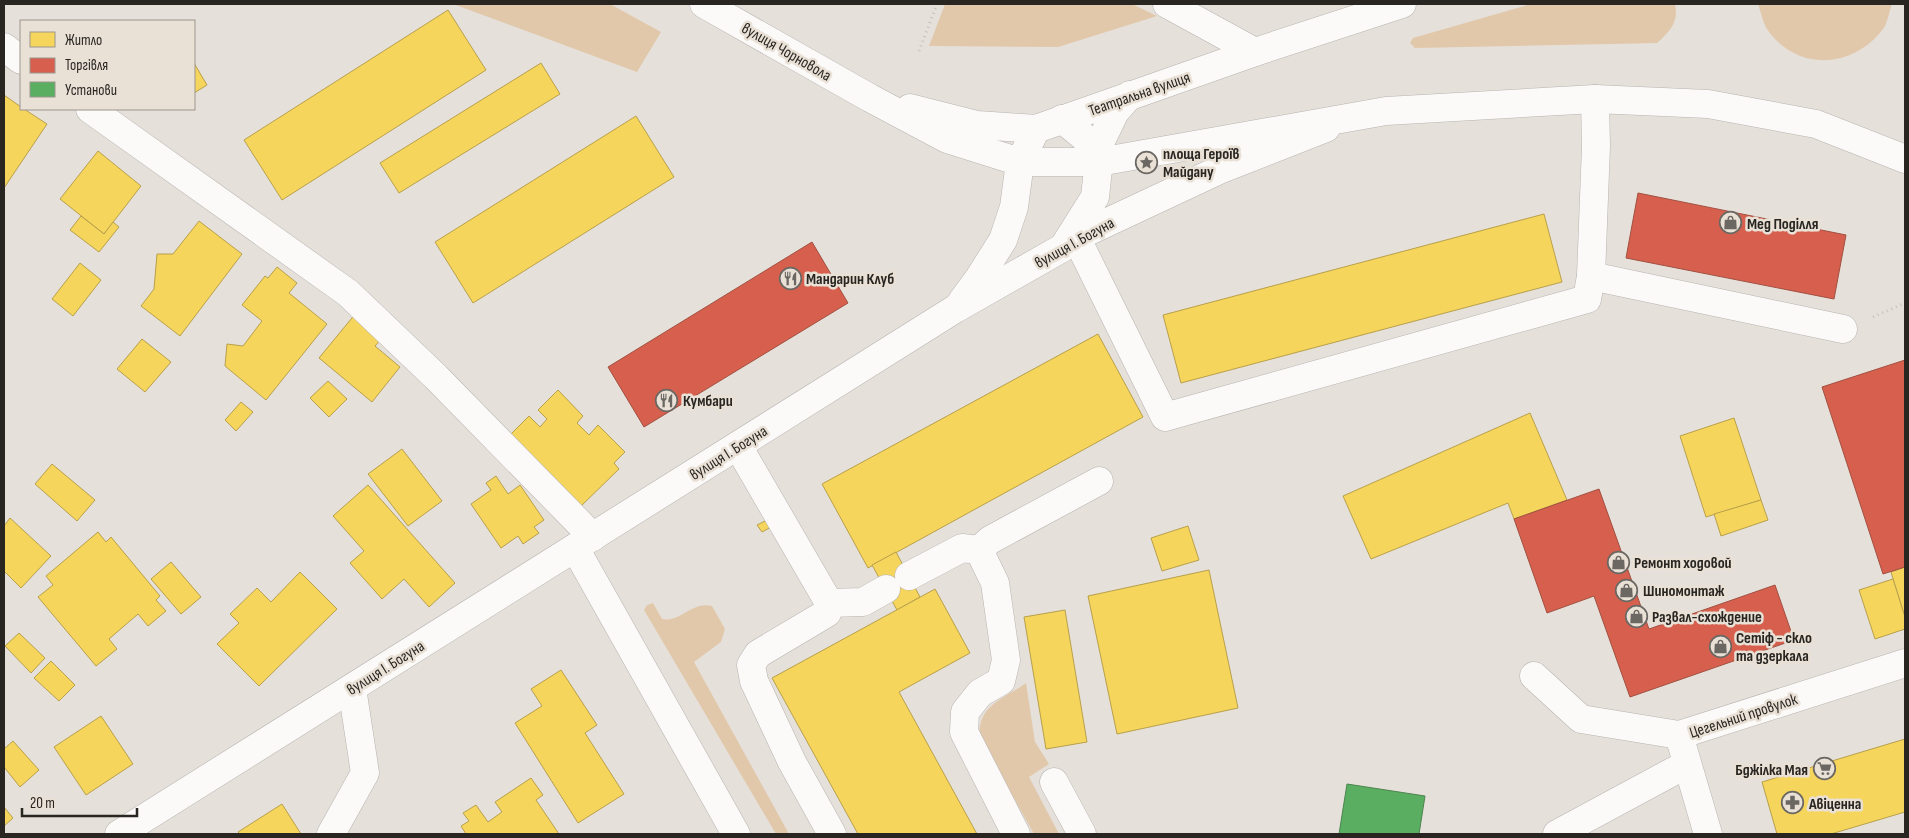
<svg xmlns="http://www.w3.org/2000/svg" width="1909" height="838" font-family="'Sofia Sans Condensed',sans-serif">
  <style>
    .green { fill: #e2c8ab }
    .homes { fill: #f6d55c; stroke: #b8a04b }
    .shops { fill: #d6604d; stroke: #a24f40 }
    .public { fill: #5aae61; stroke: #4b854e }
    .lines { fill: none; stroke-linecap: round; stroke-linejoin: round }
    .minor-casing { stroke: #b7b3af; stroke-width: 29 }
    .major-casing { stroke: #b7b3af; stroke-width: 29 }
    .path { stroke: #c3c1c0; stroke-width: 3; stroke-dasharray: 1 4; stroke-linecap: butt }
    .minor { stroke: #fbfaf9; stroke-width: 28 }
    .major { stroke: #fbfaf9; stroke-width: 28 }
    .labels { text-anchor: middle; stroke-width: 5; stroke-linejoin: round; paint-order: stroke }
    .street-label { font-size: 16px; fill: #292622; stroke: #e9e0d6 }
    .poi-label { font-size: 16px; font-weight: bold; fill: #292622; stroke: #e9e0d6; text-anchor: start }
  </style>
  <rect width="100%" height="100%" fill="#e5e0da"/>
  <g class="green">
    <path d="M 453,4 L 610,4 L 661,32 L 637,72 Z"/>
    <path d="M 945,4 L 1132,4 L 1157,16 L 1058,47 L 929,46 Z"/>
    <path d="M 1531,4 L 1675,4 C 1679,22 1670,31 1657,43 L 1415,48 L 1410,43 L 1413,38 Z"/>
    <path d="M 1758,4 L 1892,4 C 1889,11 1888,23 1883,29 C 1853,69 1796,72 1767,29 C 1763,23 1761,12 1758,4 Z"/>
    <path d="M 653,603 L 662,619 C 680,623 692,601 712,606 L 725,629 L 721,642 L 694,662 L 789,834 L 776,834 L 644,610 L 647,605 Z"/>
    <path d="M 1026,683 L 1035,742 L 1049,764 L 1029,777 L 1059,834 L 1034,834 L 980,738 C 976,706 1004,699 1026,683 Z"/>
  </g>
  <g class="homes">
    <path d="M 448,10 L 486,70 L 282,200 L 244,140 Z"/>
    <path d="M 194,63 L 207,85 L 194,93 Z"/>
    <path d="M 541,63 L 560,94 L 399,193 L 380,163 Z"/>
    <path d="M 4,95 L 21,107 L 21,109 L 24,109 L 47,124 L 4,188 Z"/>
    <path d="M 636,116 L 674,177 L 473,303 L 435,242 Z"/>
    <path d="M 98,151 L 141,186 L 104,234 L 60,199 Z"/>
    <path d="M 1544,214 L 1562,282 L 1181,383 L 1163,315 Z"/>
    <path d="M 81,216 L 104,234 L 113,222 L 119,227 L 99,252 L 70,230 Z"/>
    <path d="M 199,221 L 242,254 L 180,336 L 141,306 L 154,289 L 157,254 L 173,254 Z"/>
    <path d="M 80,263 L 101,280 L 73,316 L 52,299 Z"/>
    <path d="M 277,267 L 297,283 L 289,293 L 327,324 L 266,400 L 225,366 L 227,344 L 243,346 L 262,321 L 242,305 L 265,276 L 268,278 Z"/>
    <path d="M 356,313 L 384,336 L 375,346 L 400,367 L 372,402 L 319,358 Z"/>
    <path d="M 1098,334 L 1143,417 L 868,568 L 822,484 Z"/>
    <path d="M 142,339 L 171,362 L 145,392 L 117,369 Z"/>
    <path d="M 328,381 L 347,399 L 329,417 L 310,398 Z"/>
    <path d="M 558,390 L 583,416 L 577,423 L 589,435 L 598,425 L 625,452 L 614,463 L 619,469 L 578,509 L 508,437 L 529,416 L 540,427 L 547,419 L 538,410 Z"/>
    <path d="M 241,402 L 253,412 L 236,431 L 225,420 Z"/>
    <path d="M 1530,413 L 1567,500 L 1514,519 L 1508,503 L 1371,559 L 1343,496 Z"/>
    <path d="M 1734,418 L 1761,500 L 1706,517 L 1680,436 Z"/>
    <path d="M 402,449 L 442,501 L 408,526 L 368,474 Z"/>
    <path d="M 52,464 L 95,500 L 77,521 L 35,484 Z"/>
    <path d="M 496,476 L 508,494 L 520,485 L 544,520 L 534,527 L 539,533 L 523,544 L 518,536 L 501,548 L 471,504 L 491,490 L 486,483 Z"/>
    <path d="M 368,485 L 455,583 L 429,607 L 404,579 L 382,599 L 350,563 L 364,551 L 333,516 Z"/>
    <path d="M 1761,500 L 1768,520 L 1721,536 L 1714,514 Z"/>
    <path d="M 10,518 L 51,556 L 21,588 L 4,571 L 4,526 Z"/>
    <path d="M 769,519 L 773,526 L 762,532 L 757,525 Z"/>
    <path d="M 1188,526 L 1199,560 L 1162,571 L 1151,538 Z"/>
    <path d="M 98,532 L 106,542 L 111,537 L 160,596 L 156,600 L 166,611 L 148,626 L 138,614 L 109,639 L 117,649 L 96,666 L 38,597 L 53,585 L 46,576 Z"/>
    <path d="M 896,552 L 920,597 L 897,610 L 872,565 Z"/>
    <path d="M 171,562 L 201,597 L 181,614 L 151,579 Z"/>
    <path d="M 1905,567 L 1905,615 L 1904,615 L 1891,572 Z"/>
    <path d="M 1209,570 L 1238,708 L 1117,734 L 1088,596 Z"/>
    <path d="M 300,572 L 337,609 L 259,686 L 217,644 L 239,623 L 230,614 L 257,588 L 271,602 Z"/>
    <path d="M 1893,579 L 1905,617 L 1905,629 L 1875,639 L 1859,590 Z"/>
    <path d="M 935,589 L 970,653 L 899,692 L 977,834 L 858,834 L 772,678 Z"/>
    <path d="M 1065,610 L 1087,742 L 1046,749 L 1024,617 Z"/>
    <path d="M 19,633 L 45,658 L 31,673 L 5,646 Z"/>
    <path d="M 51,661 L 75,685 L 59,701 L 34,678 Z"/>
    <path d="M 561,670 L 597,725 L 585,733 L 624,794 L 578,823 L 515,723 L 542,706 L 531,689 Z"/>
    <path d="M 101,716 L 133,764 L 86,795 L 54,747 Z"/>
    <path d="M 1905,739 L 1905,812 L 1831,834 L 1777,834 L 1762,782 Z"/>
    <path d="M 13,741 L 39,770 L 20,787 L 4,767 L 4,749 Z"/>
    <path d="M 531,778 L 543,795 L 536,800 L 559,834 L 466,834 L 461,826 L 469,821 L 463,813 L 476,805 L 488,822 L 502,812 L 495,802 Z"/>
    <path d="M 282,804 L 301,834 L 240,834 L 238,832 Z"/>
    <path d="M 4,807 L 13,818 L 4,826 Z"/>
  </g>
  <g class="shops">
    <path d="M 1638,193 L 1846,235 L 1834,299 L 1626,258 Z"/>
    <path d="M 812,242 L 848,303 L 644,427 L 608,367 Z"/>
    <path d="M 1905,360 L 1905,567 L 1883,574 L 1822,387 Z"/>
    <path d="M 1599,489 L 1649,629 L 1775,585 L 1794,640 L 1630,697 L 1594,596 L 1547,613 L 1514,519 Z"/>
  </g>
  <path class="public" d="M 1347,784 L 1425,796 L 1419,834 L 1339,834 Z"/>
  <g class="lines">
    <defs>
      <g id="minor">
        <path d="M 1167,4 L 1255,52"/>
        <path d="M 4,47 L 21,60"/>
        <path d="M 1595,99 L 1596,146 L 1591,276 L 1843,329"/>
        <path d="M 90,109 L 348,293 L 436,377 L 593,537"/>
        <path d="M 1062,119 L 1085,138 L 1099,162"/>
        <path d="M 1076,237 L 1165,417 L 1587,299 L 1591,276"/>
        <path d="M 1066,243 L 1095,197 L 1101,141 L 1115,112 L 1130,95"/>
        <path d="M 962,301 L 979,278 L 1003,240 L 1014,207 L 1020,162 L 1036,129"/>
        <path d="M 738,446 L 829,603 L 827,613 L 758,654 L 751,665 L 754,681 L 792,762 L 832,834"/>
        <path d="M 575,548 L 736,834"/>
        <path d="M 979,550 L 990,540 L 1099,481"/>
        <path d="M 909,576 L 962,548 L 979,550 L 995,583 L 1006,660 L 1001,681 L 980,693 L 965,712 L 964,732 L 1016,834"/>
        <path d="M 829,603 L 863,602 L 886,589"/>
        <path d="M 1534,676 L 1581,719 L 1679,735"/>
        <path d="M 1054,782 L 1082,834"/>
        <path d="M 119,834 L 955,309 L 1064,247 L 1076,237 L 1219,170 L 1326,128"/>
        <path d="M 331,834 L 365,773 L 352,688"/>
        <path d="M 1557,834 L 1687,764"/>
        <path d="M 1708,834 L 1679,735 L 1905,663"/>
      </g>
      <g id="major">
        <path d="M 704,4 L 870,98 L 947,139 L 1020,162 L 1099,162 L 1386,111 L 1595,99 L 1708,104 L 1816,124 L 1905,159"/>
        <path d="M 910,108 L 977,125 L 1036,129 L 1255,52 L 1402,4"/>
      </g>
    </defs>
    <use href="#minor" class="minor-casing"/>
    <use href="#major" class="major-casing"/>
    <g class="path">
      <path d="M 919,51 L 937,4"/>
      <path d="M 1873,317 L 1905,303"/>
    </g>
    <use href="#minor" class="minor"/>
    <use href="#major" class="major"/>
  </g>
  <defs>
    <symbol id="sight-ring" viewBox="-11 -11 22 22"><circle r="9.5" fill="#e9e0d6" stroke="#6b6762" stroke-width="1.5"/><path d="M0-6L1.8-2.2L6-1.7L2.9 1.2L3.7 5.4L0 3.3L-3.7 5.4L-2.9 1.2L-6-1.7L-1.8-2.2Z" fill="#6b6762"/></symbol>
    <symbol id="shop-ring" viewBox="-11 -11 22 22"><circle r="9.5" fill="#e9e0d6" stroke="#6b6762" stroke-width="1.5"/><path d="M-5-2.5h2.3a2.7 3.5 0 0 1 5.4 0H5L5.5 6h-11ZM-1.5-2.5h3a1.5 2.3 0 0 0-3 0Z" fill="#6b6762"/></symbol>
    <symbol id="restaurant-ring" viewBox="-11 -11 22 22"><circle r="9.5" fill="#e9e0d6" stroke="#6b6762" stroke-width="1.5"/><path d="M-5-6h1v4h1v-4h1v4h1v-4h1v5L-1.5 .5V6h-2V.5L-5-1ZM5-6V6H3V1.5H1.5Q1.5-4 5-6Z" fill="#6b6762"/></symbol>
    <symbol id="supermarket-ring" viewBox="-11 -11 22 22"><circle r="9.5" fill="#e9e0d6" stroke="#6b6762" stroke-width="1.5"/><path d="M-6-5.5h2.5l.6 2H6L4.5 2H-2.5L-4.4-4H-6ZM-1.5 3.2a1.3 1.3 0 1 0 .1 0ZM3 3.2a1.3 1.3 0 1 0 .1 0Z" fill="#6b6762"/></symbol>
    <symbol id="pharmacy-ring" viewBox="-11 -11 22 22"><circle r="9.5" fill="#e9e0d6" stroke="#6b6762" stroke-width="1.5"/><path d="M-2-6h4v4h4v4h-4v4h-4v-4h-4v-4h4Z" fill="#6b6762"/></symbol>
  </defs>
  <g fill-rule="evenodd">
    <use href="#sight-ring" x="1134" y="150" width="25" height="25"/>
    <use href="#shop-ring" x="1718" y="210" width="25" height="25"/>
    <use href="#restaurant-ring" x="778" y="266" width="25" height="25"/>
    <use href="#restaurant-ring" x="654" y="388" width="25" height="25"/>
    <use href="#shop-ring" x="1606" y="550" width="25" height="25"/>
    <use href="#shop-ring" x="1614" y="578" width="25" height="25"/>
    <use href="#shop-ring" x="1624" y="604" width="25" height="25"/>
    <use href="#shop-ring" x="1708" y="634" width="25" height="25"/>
    <use href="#supermarket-ring" x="1812" y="756" width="25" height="25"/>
    <use href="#pharmacy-ring" x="1780" y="790" width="25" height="25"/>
  </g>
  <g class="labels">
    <g class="street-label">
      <text transform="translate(787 51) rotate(30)" y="6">вулиця Чорновола</text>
      <text transform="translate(1139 93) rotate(-19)" y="6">Театральна вулиця</text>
      <text transform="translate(1074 242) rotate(-29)" y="6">вулиця І. Богуна</text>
      <text transform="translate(728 452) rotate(-32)" y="6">вулиця І. Богуна</text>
      <text transform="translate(385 667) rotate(-32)" y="6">вулиця І. Богуна</text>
      <text transform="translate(1743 715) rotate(-18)" y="6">Цегельний провулок</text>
    </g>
    <g class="poi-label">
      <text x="1163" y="159">площа Героїв<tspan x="1163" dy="18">Майдану</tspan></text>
      <text x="1747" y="229">Мед Поділля</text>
      <text x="806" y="284">Мандарин Клуб</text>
      <text x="683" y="406">Кумбари</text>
      <text x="1634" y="568">Ремонт ходовой</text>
      <text x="1643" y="596">Шиномонтаж</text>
      <text x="1652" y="622">Развал-схождение</text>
      <text x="1736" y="643">Сетіф - скло<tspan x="1736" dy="18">та дзеркала</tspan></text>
      <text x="1808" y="775" text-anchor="end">Бджілка Мая</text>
      <text x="1809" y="809">Авіценна</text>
    </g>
  </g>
  <rect width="1909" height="838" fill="none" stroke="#292622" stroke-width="10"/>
  <rect x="20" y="20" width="175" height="90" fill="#e9e0d6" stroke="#9c968e"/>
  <rect x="30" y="32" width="25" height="15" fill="#f6d55c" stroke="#9c968e"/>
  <text x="65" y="45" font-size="15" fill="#292622">Житло</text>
  <rect x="30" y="58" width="25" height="15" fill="#d6604d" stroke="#9c968e"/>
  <text x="65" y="70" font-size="15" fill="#292622">Торгівля</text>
  <rect x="30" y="82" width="25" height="15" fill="#5aae61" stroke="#9c968e"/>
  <text x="65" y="95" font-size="15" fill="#292622">Установи</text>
  <path d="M22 808v8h115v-8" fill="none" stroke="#292622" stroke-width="2.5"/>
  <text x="30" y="808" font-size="15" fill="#292622" stroke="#e9e0d6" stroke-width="4" paint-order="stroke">20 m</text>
</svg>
